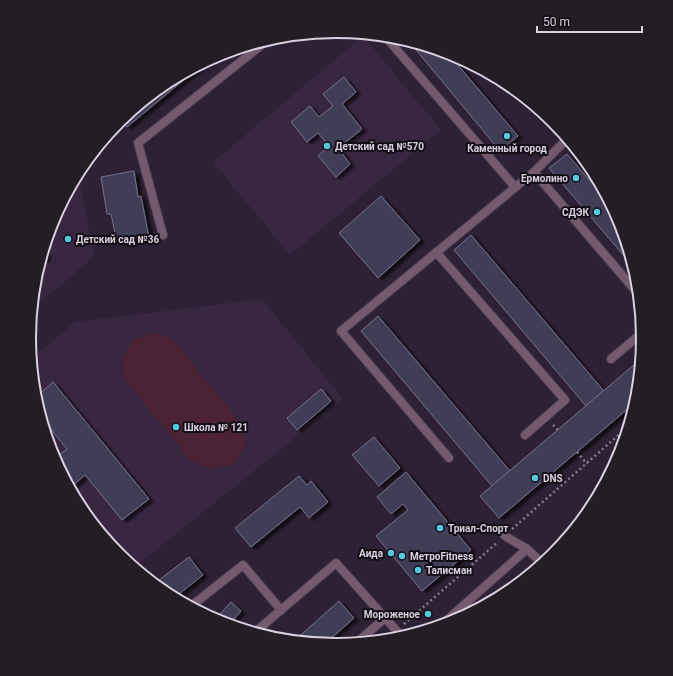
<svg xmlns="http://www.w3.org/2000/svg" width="673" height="676" font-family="Roboto,sans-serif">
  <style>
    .built { fill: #392641 }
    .green { fill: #4b2334 }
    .building { fill: #413c56; stroke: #77728e; filter: url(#shadow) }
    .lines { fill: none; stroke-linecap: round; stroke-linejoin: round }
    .service-casing { stroke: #4a3c50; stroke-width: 10 }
    .path { stroke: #867a8c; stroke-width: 2.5; stroke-dasharray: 2 3; stroke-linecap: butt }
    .service { stroke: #745a6e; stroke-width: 8 }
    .poi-dot { fill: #55cade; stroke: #130d16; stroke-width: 1.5 }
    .labels { text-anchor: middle; stroke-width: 4; stroke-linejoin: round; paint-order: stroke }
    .poi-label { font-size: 10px; font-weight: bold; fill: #dad0df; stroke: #130d16; text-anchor: start }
    .rim { fill: none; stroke: #dad0df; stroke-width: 2 }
  </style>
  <defs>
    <filter id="shadow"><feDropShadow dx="4.5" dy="2.5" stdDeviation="1" flood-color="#0009"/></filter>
  </defs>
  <rect width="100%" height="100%" fill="#2e2035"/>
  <g class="built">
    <path d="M 363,36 L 441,130 L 290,255 L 213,162 Z"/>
    <path d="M 78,173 L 94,257 L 32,309 L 35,278 L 52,220 Z"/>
    <path d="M 262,299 L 343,399 L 134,568 L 119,555 L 81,509 L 52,455 L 35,398 L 31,358 L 75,322 Z"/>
  </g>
  <path class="green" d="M 153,333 L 173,340 L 239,421 L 246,444 L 234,464 L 212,469 L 191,461 L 125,380 L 122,358 L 134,340 Z"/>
  <g class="building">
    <path d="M 407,39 L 447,52 L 518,136 L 500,151 Z"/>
    <path d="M 209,59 L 127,127 L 121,119 L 166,82 Z"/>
    <path d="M 344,77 L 356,92 L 342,104 L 362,129 L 338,148 L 350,164 L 336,177 L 318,156 L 329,146 L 318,133 L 307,142 L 291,122 L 310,106 L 319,117 L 333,106 L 323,94 Z"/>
    <path d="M 567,154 L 615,210 L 621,221 L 636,270 L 549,168 Z"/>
    <path d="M 134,171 L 138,197 L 141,196 L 149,238 L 117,243 L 111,214 L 107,214 L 101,177 Z"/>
    <path d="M 381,196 L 420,240 L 378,278 L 339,233 Z"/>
    <path d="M 471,235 L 604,391 L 586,406 L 454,250 Z"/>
    <path d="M 44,247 L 46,259 L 40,260 Z"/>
    <path d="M 378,316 L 510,471 L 492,486 L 361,331 Z"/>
    <path d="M 642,358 L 637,401 L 499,518 L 480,496 Z"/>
    <path d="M 53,382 L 149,499 L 122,520 L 85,475 L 70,488 L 54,459 L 67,449 L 40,416 L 35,398 Z"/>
    <path d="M 321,389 L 331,401 L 297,430 L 287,418 Z"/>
    <path d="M 374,437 L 400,468 L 379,486 L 352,455 Z"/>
    <path d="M 406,472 L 471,550 L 422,591 L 376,536 L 408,510 L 403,504 L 391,514 L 377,497 Z"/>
    <path d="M 299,476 L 307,485 L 311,481 L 328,502 L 309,518 L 300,507 L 251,547 L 235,528 Z"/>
    <path d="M 189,557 L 203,575 L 174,598 L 165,594 L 154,584 Z"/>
    <path d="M 339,601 L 354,618 L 325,644 L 294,641 Z"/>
    <path d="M 231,602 L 241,611 L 229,625 L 218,616 Z"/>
  </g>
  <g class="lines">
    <defs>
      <g id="service">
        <path d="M 384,35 L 515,187"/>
        <path d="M 534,172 L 640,296"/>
        <path d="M 163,235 L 138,143 L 269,39"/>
        <path d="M 436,252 L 565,400 L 525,435"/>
        <path d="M 611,359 L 643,332"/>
        <path d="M 449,458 L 341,331 L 534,172 L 568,138"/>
        <path d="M 499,529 L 505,536 L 527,549 L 543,564"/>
        <path d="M 190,607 L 243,565 L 281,610"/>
        <path d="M 439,627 L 527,549"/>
        <path d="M 254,633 L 336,563 L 403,638"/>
        <path d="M 355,644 L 385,618"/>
      </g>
    </defs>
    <use href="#service" class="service-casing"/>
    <g class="path">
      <path d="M 553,425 L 558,430"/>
      <path d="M 577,452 L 587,464"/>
      <path d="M 512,529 L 630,425"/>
      <path d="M 404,624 L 498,542"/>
    </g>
    <use href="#service" class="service"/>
  </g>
  <g class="poi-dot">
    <circle cx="507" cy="136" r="4"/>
    <circle cx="327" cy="146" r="4"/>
    <circle cx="576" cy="178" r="4"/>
    <circle cx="597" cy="212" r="4"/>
    <circle cx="68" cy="239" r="4"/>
    <circle cx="176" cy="427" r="4"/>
    <circle cx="535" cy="478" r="4"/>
    <circle cx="440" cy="528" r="4"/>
    <circle cx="391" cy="553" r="4"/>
    <circle cx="402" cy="556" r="4"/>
    <circle cx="418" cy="570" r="4"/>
    <circle cx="428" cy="614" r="4"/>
  </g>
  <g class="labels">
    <g class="poi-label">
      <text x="335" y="150">Детский сад №570</text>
      <text x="507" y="152" text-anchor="middle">Каменный город</text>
      <text x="568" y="182" text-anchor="end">Ермолино</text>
      <text x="589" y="216" text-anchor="end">СДЭК</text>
      <text x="76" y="243">Детский сад №36</text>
      <text x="184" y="431">Школа № 121</text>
      <text x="543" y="482">DNS</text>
      <text x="448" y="532">Триал-Спорт</text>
      <text x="383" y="557" text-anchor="end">Аида</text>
      <text x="410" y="560">МетроFitness</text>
      <text x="426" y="574">Талисман</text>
      <text x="420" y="618" text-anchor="end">Мороженое</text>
    </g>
  </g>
  <path d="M0 0H673V676H0ZM36 338a300 300 0 1 1 600 0a300 300 0 1 1-600 0Z" fill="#231d26" fill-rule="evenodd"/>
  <path class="rim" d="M36 338a300 300 0 1 1 600 0a300 300 0 1 1-600 0Z"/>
  <path d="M537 26v6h105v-6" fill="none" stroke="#dad0df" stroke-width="2"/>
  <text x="543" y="26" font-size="12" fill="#dad0df" stroke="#130d16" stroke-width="3" paint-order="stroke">50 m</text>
</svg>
